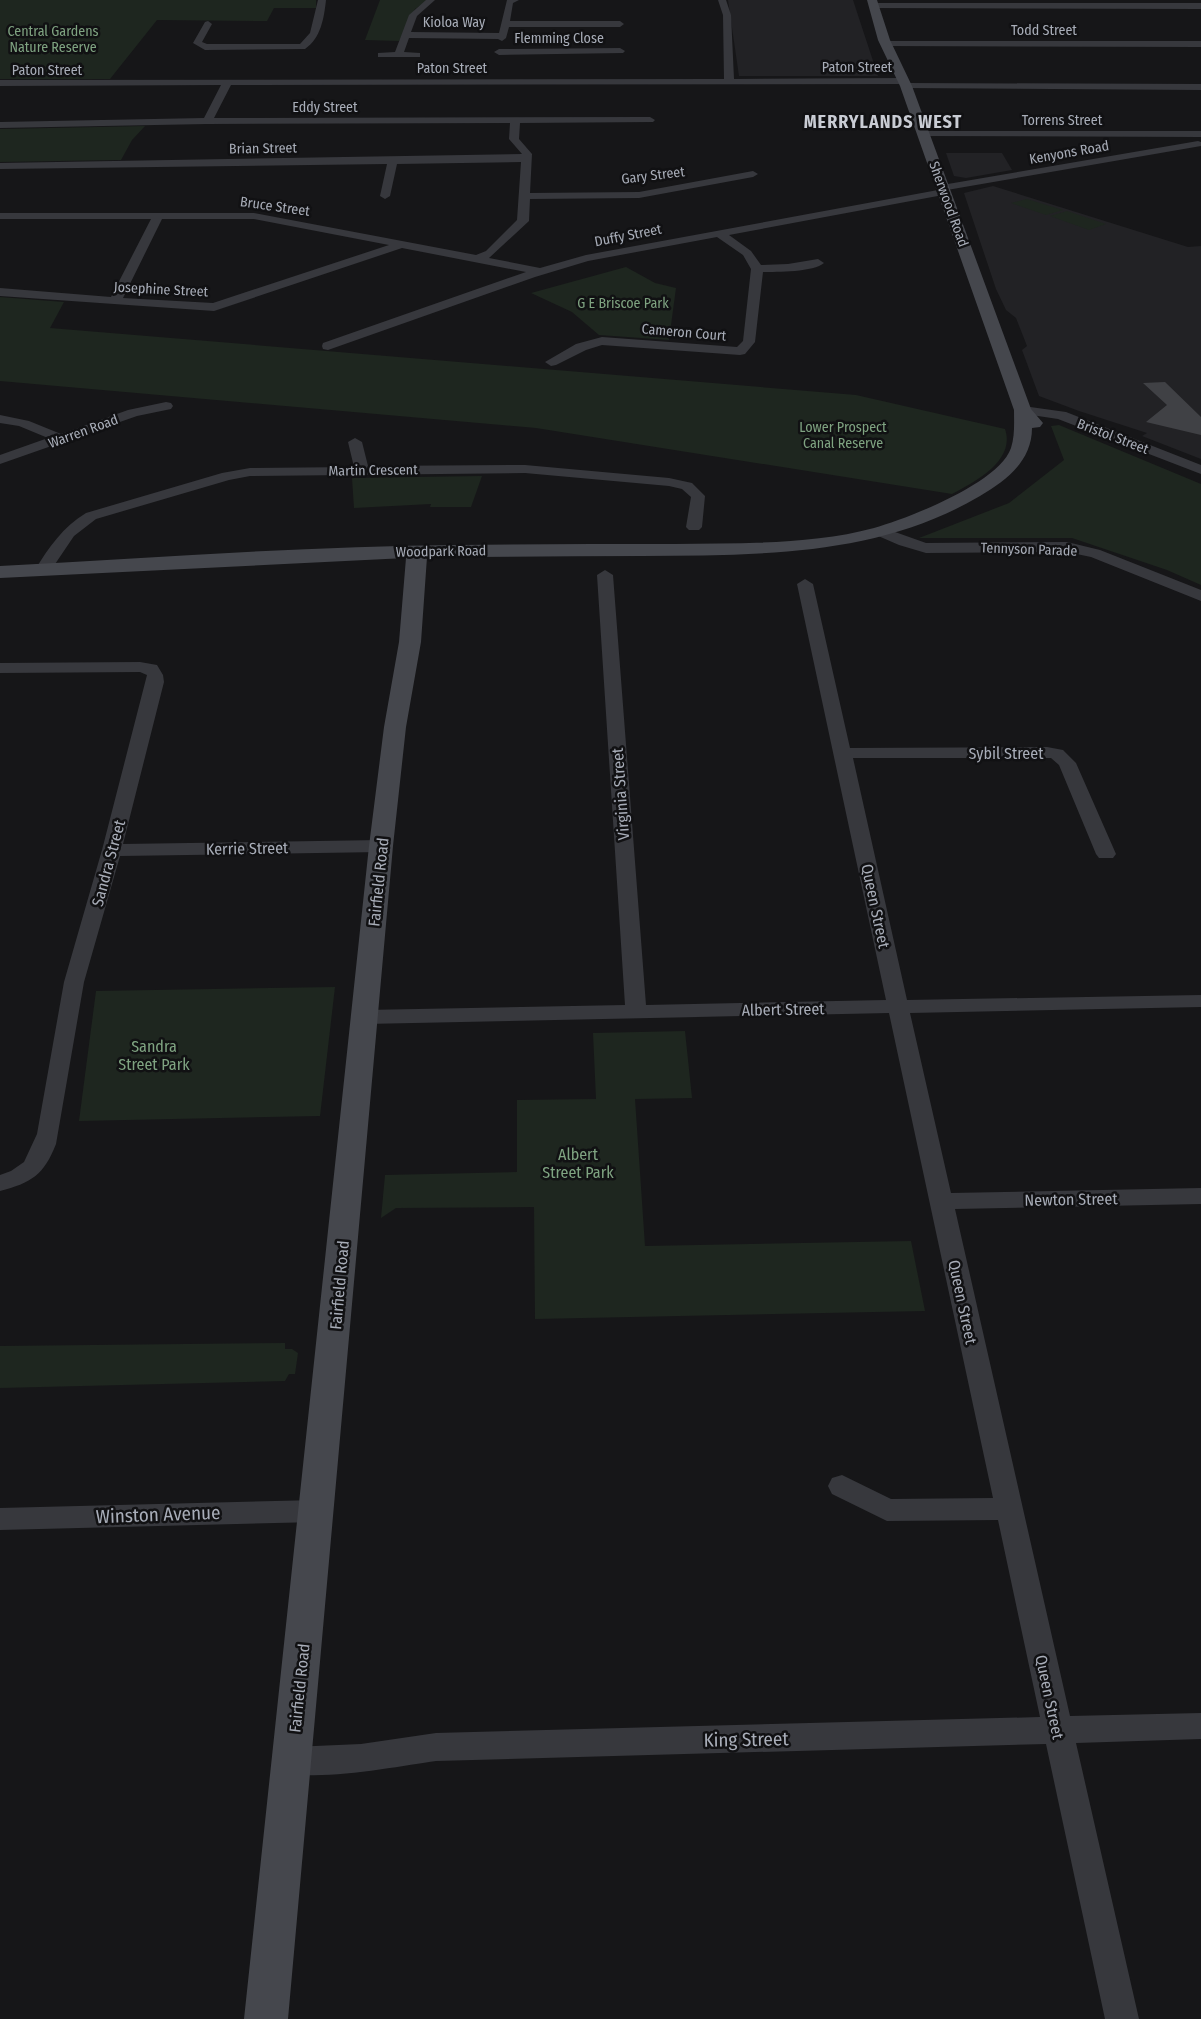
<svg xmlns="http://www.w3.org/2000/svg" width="1201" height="2019" font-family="'Fira Sans Condensed',sans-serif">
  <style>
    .built { fill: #222225 }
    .green { fill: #1e261f }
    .building { fill: #404145 }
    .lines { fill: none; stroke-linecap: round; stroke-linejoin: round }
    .minor { fill: #37383d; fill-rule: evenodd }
    .secondary { fill: #45474d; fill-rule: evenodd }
    .labels { text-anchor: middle; stroke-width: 5; stroke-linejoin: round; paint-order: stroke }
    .far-street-label { font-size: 14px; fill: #a8adb8; stroke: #111113 }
    .far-park-label { font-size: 14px; fill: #7fa381; stroke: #111113 }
    .street-label { font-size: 16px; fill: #a8adb8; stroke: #111113 }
    .park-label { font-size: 16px; fill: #7fa381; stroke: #111113 }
    .far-district-label { font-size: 18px; font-weight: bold; letter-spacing: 1px; fill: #c9ccd4; stroke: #111113 }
    .near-street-label { font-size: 19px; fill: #a8adb8; stroke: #111113 }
  </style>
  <rect width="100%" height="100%" fill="#161618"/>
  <g class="built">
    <path d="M 728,0 L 853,0 L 878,76 L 739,76 Z"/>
    <path d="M 946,153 L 1002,153 L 1012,170 L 966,178 L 954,176 Z"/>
    <path d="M 993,186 L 1188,247 L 1201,246 L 1201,459 L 1142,436 L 1147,433 L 1079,411 L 1039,396 L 1022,350 L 1027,346 L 1016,318 L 1006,310 L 996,289 L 964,193 Z"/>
  </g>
  <g class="green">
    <path d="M 0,0 L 316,0 L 316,8 L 274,8 L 267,21 L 157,20 L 110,79 L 0,79 Z"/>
    <path d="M 380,0 L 428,0 L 415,9 L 399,41 L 365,40 Z"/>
    <path d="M 145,126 L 132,140 L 121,160 L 0,162 L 0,129 Z"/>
    <path d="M 1027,199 L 1063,210 L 1046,215 L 1011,203 Z"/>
    <path d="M 1067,211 L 1106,224 L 1089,230 L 1050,216 Z"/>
    <path d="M 626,267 L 655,283 L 676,288 L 669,340 L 599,335 L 572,312 L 531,293 Z"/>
    <path d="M 0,297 L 64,302 L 50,328 L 856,395 L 1005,429 C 1016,461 974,482 952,494 L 536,428 L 0,381 Z"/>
    <path d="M 1059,425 L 1201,484 L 1201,585 L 1167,570 L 1072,538 L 919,538 L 1009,503 L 1064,460 L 1051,426 Z"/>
    <path d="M 482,476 L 471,507 L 430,507 L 431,504 L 354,508 L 352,478 Z"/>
    <path d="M 335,987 L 320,1116 L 79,1121 L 96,991 Z"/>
    <path d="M 685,1031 L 692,1098 L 635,1099 L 645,1246 L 911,1241 L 925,1311 L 535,1319 L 534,1207 L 396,1208 L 381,1218 L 385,1175 L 517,1172 L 517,1100 L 596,1099 L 593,1033 Z"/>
    <path d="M 285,1343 L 285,1349 L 292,1349 L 298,1353 L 295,1374 L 289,1374 L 285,1381 L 0,1388 L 0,1346 Z"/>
  </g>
  <path class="building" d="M 1165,382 L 1201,417 L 1201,435 L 1146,422 L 1167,405 L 1143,383 Z"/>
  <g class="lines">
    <g class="minor">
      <path d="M 318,0 L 326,0 C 324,18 321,38 305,49 L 205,50 L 193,43 L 205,22 L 208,21 L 212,24 L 202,42 L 207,44 L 300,44 L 310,33 Z"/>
      <path d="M 426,0 L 435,0 L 417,16 L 411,32 L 499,33 L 507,0 L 519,0 L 513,3 L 510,21 L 620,21 L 624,24 L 620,27 L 509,27 L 506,38 L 502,41 L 498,39 L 409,38 L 404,52 L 420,53 L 420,57 L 378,57 L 378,53 L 395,52 L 409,15 Z"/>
      <path d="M 718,0 L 726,0 L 731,15 L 734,79 L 903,78 L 908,81 L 903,84 L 231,85 L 214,118 L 650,117 L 655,120 L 653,122 L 520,123 L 519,139 L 532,154 L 530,193 L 639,192 L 753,171 L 758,174 L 753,177 L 639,198 L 530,199 L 529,221 L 489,258 L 540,268 L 586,255 L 938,190 L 938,186 L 942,185 L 1198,141 L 1201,142 L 1201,146 L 947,190 L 947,194 L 943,195 L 729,235 L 751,251 L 761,265 L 788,264 L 818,259 L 824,263 C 814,272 777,272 763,272 L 755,342 L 745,354 L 740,355 L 602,345 L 586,350 L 556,365 L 551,366 L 545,362 L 576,344 L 602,337 L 737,347 L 743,341 L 751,269 L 743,255 L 717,237 L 588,261 L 535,277 L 328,350 L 323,349 L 322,346 L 323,343 L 526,272 L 402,248 L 214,311 L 0,296 L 0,288 L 111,297 L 151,219 L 0,219 L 0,213 L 254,213 L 476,255 L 486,251 L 517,220 L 521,162 L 397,164 L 390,196 L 385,199 L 380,196 L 387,164 L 0,169 L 0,163 L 522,154 L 509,139 L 510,123 L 207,124 L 0,128 L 0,122 L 204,118 L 221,85 L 0,86 L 0,80 L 724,79 L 723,15 ZM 162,219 L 254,219 L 389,245 L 213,303 L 123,298 Z"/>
      <path d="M 873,3 L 1201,3 L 1201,9 L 870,8 L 870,4 Z"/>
      <path d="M 886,41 L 1201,41 L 1201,47 L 883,46 L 882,44 Z"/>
      <path d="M 620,48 L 625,51 L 623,53 L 499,55 L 494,52 L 499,49 Z"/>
      <path d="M 906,83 L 1201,84 L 1201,90 L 903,88 L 901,86 Z"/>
      <path d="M 923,131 L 1201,131 L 1201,137 L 919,136 L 918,134 Z"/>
      <path d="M 166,402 L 171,403 L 173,406 L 171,409 L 137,416 L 0,464 L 0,455 L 48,438 L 19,426 L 0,423 L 0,415 L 29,421 L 61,434 L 128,410 Z"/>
      <path d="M 1023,406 L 1066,412 L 1201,465 L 1201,474 L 1058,419 L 1018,413 L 1016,410 L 1018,407 Z"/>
      <path d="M 355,438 L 362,442 L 368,466 L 525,465 L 669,478 L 692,483 L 705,496 L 702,527 L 699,530 L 689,530 L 686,527 L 691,497 L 682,489 L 669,486 L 525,473 L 250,476 L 229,480 L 96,519 L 74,536 L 49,573 L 43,575 L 35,570 C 49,547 63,527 86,513 L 222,473 L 250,468 L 354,467 L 348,442 Z"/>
      <path d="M 881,527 L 926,543 L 1067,542 L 1100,550 L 1201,590 L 1201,601 L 1091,557 L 1067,552 L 926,553 L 899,545 L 876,535 L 873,532 L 876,529 Z"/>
      <path d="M 605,570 L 613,575 L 646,1005 L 886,1000 L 797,584 L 805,579 L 813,584 L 850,748 L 1047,747 L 1063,750 L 1076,763 L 1116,854 L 1113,858 L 1099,858 L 1096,854 L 1059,765 L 1051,758 L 853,758 L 907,1000 L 1201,995 L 1201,1007 L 910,1013 L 951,1193 L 1201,1188 L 1201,1204 L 955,1209 L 1070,1716 L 1201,1713 L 1201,1739 L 1076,1743 L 1139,2019 L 1105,2019 L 1046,1744 L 436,1761 C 399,1766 314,1783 281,1771 L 277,1761 L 281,1751 L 292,1747 L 361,1744 L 436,1733 L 1040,1717 L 998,1520 L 887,1521 L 832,1494 L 828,1486 L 832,1478 L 842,1475 L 891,1499 L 993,1498 L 889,1013 L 365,1024 L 357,1022 L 354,1017 L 357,1012 L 365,1010 L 625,1005 L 597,575 Z"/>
      <path d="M 140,662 L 157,665 L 163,675 L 164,682 L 123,844 L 381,840 L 388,842 L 391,846 L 388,850 L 381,852 L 120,856 L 84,982 L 56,1144 C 44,1175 31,1183 0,1191 L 0,1175 L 11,1171 L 24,1162 L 37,1134 L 64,982 L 102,850 L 147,675 L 140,672 L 0,673 L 0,663 Z"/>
      <path d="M 317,1500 L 327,1503 L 331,1511 L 327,1519 L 317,1522 L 0,1530 L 0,1508 Z"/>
    </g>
    <path class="secondary" d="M 867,0 L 877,0 L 890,40 L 912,86 L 1031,409 L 1043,423 L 1040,427 L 1032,428 C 1032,461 1006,481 980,496 C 877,557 758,555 642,556 C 570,556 498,557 427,557 L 421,642 L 406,727 L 393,846 L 288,2019 L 244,2019 L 369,846 L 384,727 L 399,642 L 406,558 L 0,578 L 0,566 C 153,558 306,546 459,545 C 531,544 603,544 675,544 C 740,543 811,545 874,528 C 909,518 999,483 1011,448 C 1015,436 1014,422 1014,410 L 900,86 L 878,40 Z"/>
  </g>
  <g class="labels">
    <g class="far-street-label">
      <text x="454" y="27">Kioloa Way</text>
      <text x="1044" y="35">Todd Street</text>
      <text x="559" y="43">Flemming Close</text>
      <text x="857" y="72">Paton Street</text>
      <text x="452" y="73">Paton Street</text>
      <text x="47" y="75">Paton Street</text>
      <text x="325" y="112">Eddy Street</text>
      <text x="1062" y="125">Torrens Street</text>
      <text transform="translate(263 148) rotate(-1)" y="5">Brian Street</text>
      <text transform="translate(1069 152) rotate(-10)" y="5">Kenyons Road</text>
      <text transform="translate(653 175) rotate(-7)" y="5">Gary Street</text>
      <text transform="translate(949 204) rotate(70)" y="5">Sherwood Road</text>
      <text transform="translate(275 206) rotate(8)" y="5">Bruce Street</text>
      <text transform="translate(628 235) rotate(-11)" y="5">Duffy Street</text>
      <text transform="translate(161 289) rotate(3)" y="5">Josephine Street</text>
      <text transform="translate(684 332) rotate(5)" y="5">Cameron Court</text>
      <text transform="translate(83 431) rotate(-20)" y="5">Warren Road</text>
      <text transform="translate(1113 436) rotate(21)" y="5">Bristol Street</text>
      <text transform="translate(373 470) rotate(-1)" y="5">Martin Crescent</text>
      <text transform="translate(1029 549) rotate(2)" y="5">Tennyson Parade</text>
      <text transform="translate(441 551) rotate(-1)" y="5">Woodpark Road</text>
    </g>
    <g class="far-park-label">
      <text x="53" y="36">Central Gardens<tspan x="53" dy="16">Nature Reserve</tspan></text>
      <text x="623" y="308">G E Briscoe Park</text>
      <text x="843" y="432">Lower Prospect<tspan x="843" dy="16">Canal Reserve</tspan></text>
    </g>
    <g class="street-label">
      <text x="1006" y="759">Sybil Street</text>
      <text transform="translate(620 794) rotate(-94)" y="6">Virginia Street</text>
      <text transform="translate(247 848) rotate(-1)" y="6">Kerrie Street</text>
      <text transform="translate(108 863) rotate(-75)" y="6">Sandra Street</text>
      <text transform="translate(378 882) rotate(-84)" y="6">Fairfield Road</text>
      <text transform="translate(876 906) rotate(78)" y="6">Queen Street</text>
      <text transform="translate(783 1009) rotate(-1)" y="6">Albert Street</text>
      <text transform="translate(1071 1199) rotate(-1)" y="6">Newton Street</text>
      <text transform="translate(339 1285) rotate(-85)" y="6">Fairfield Road</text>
      <text transform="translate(963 1302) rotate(78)" y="6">Queen Street</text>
      <text transform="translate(299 1688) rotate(-84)" y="6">Fairfield Road</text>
      <text transform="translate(1050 1697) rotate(78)" y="6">Queen Street</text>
    </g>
    <g class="park-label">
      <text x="154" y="1052">Sandra<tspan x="154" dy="18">Street Park</tspan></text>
      <text x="578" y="1160">Albert<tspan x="578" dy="18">Street Park</tspan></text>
    </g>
    <g class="far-district-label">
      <text x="883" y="128">MERRYLANDS WEST</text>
    </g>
    <g class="near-street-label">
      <text transform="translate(158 1514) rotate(-2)" y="7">Winston Avenue</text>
      <text transform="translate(746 1739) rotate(-1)" y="7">King Street</text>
    </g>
  </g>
</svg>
